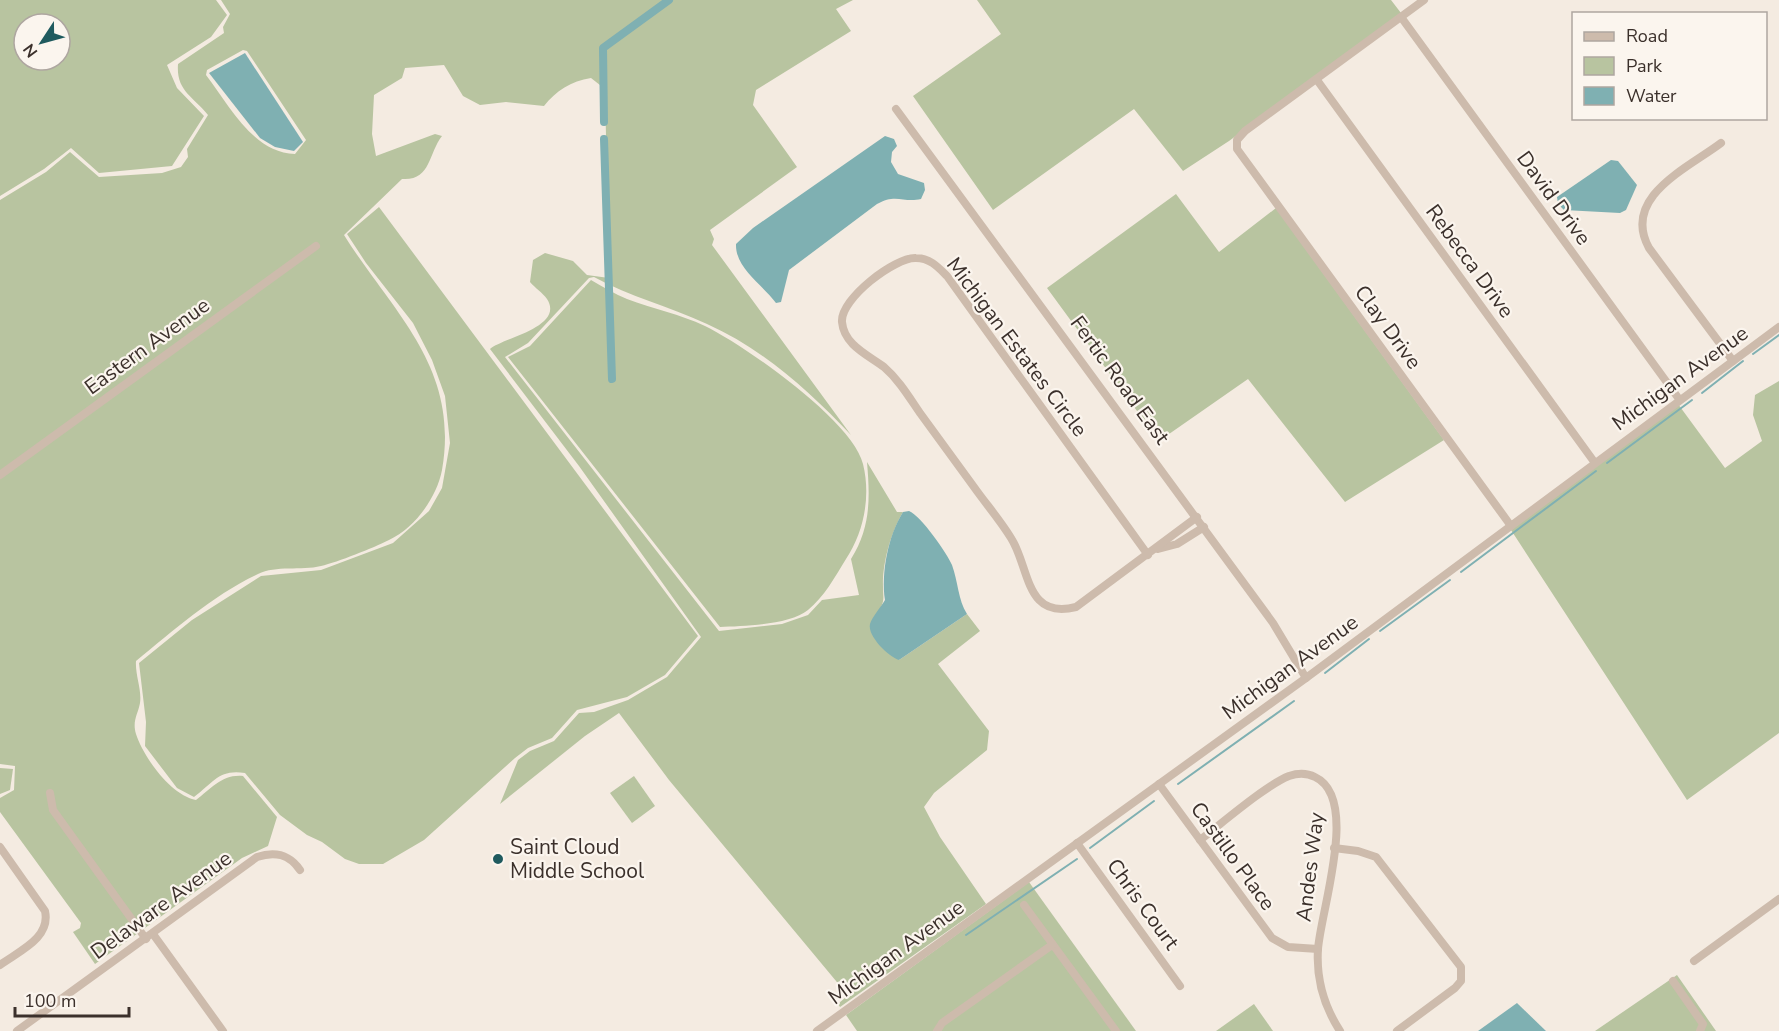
<svg xmlns="http://www.w3.org/2000/svg" width="1779" height="1031" font-family="'Nunito Sans',sans-serif">
  <style>
    .green { fill: #b8c4a0; fill-rule: evenodd }
    .water { fill: #7fb0b2 }
    .lines { fill: none; stroke-linecap: round; stroke-linejoin: round }
    .stream { stroke: #7fb0b2; stroke-width: 2 }
    .canal { stroke: #7fb0b2; stroke-width: 8 }
    .minor { stroke: #cdbbac; stroke-width: 8 }
    .poi-dot { fill: #1f5a5e; stroke: #fbf5ee; stroke-width: 2 }
    .labels { text-anchor: middle; stroke-width: 4.5; stroke-linejoin: round; paint-order: stroke }
    .street-label { font-size: 21px; fill: #3b302b; stroke: #fbf5ee }
    .poi-label { font-size: 21px; fill: #3b302b; stroke: #fbf5ee; text-anchor: start }
  </style>
  <rect width="100%" height="100%" fill="#f4ebe1"/>
  <g class="green">
    <path d="M 0,0 L 216,0 L 227,15 L 211,37 L 167,65 L 177,88 L 204,116 L 172,166 L 99,173 L 71,148 L 44,169 L 0,196 ZM 24,24 L 60,24 L 60,60 L 24,60 Z"/>
    <path d="M 221,0 L 853,0 L 836,9 L 851,31 L 756,90 L 753,105 L 797,167 L 710,230 L 714,239 L 712,245 L 851,435 C 809,391 763,349 707,324 C 669,306 630,297 594,277 L 589,278 L 528,343 L 505,357 L 719,631 L 782,624 L 808,615 L 822,600 L 859,595 L 851,559 C 871,527 870,498 867,462 L 897,512 L 903,512 C 891,532 882,564 883,587 C 883,597 885,600 880,609 L 899,660 L 967,614 L 980,631 L 938,664 L 989,731 L 987,750 L 934,793 L 924,807 L 940,837 L 986,904 L 840,1007 L 838,1004 L 846,997 L 846,993 L 669,780 L 619,713 L 585,736 L 500,804 L 518,760 L 530,751 L 554,741 L 579,713 L 594,712 L 628,700 L 667,677 L 701,637 L 579,466 L 490,349 C 502,338 565,327 547,299 C 543,293 535,288 530,282 L 533,260 L 545,253 L 573,261 L 587,275 L 609,278 L 605,89 L 591,78 C 571,81 556,91 544,106 L 506,102 L 480,105 L 463,96 L 444,65 L 405,68 L 402,78 L 374,95 L 372,134 L 376,156 L 435,134 L 442,136 C 428,154 431,181 402,179 L 344,235 C 393,313 460,367 442,470 C 437,497 415,528 389,540 C 373,548 338,562 321,566 C 301,571 276,565 258,574 C 213,595 174,630 136,661 C 135,675 142,690 140,703 C 138,714 132,721 136,734 C 143,756 170,795 196,800 C 211,789 222,774 243,776 L 277,817 L 268,846 L 242,858 L 95,964 L 73,932 L 80,928 L 81,923 L 0,812 L 0,798 L 14,790 L 15,766 L 0,764 L 0,200 L 46,172 L 70,152 L 99,177 L 162,173 L 181,167 L 188,157 L 187,149 L 208,115 C 193,96 176,91 178,64 L 224,33 L 223,27 L 230,14 ZM 243,50 L 247,51 L 306,140 L 295,154 C 253,153 229,105 206,75 L 207,70 Z"/>
    <path d="M 977,0 L 1391,0 L 1401,13 L 1229,141 L 1183,171 L 1134,109 L 993,210 L 913,96 L 1001,34 Z"/>
    <path d="M 1176,194 L 1219,252 L 1276,208 L 1444,440 L 1345,502 L 1248,379 L 1159,441 L 1047,288 Z"/>
    <path d="M 379,207 L 698,636 L 665,675 L 627,697 L 577,710 L 552,738 L 528,748 L 515,758 L 424,840 L 383,864 L 359,864 L 345,859 L 322,842 L 307,835 L 280,815 L 245,773 C 219,769 214,782 194,797 L 177,788 L 145,746 L 146,722 L 139,663 L 192,620 L 261,576 L 321,570 L 393,543 L 429,511 L 442,488 L 450,443 L 445,396 L 432,360 L 413,323 L 366,263 L 347,234 Z"/>
    <path d="M 591,280 C 603,287 615,294 627,299 C 653,309 680,314 705,326 C 744,345 853,421 863,464 C 871,496 864,532 846,559 C 835,577 824,597 808,610 C 790,625 743,626 720,627 L 508,357 L 530,346 Z"/>
    <path d="M 1779,381 L 1779,733 L 1687,800 L 1511,530 L 1678,404 L 1725,468 L 1762,441 L 1753,415 L 1755,395 Z"/>
    <path d="M 0,768 L 13,769 L 10,790 L 0,794 Z"/>
    <path d="M 634,776 L 655,806 L 632,823 L 610,793 Z"/>
    <path d="M 1029,882 L 1136,1031 L 857,1031 L 846,1015 Z"/>
    <path d="M 1677,975 L 1716,1031 L 1595,1031 Z"/>
    <path d="M 1254,1004 L 1273,1031 L 1216,1031 Z"/>
  </g>
  <g class="water">
    <path d="M 245,53 L 303,142 L 294,151 L 275,147 L 260,138 L 209,73 Z"/>
    <path d="M 885,136 L 894,139 L 897,146 L 892,152 L 891,162 L 898,174 L 924,183 L 925,190 L 921,199 C 903,203 896,193 877,204 L 789,270 L 781,302 L 776,303 C 763,285 735,268 736,244 L 753,228 Z"/>
    <path d="M 1611,160 L 1618,161 L 1637,185 L 1626,210 L 1620,213 L 1564,210 L 1558,204 L 1557,197 Z"/>
    <path d="M 909,511 C 921,516 947,553 952,565 C 958,581 958,600 967,614 L 899,660 C 889,657 867,636 870,624 C 872,617 881,607 885,600 C 881,573 888,536 903,512 Z"/>
    <path d="M 1517,1003 L 1546,1031 L 1478,1031 Z"/>
  </g>
  <g class="lines">
    <g class="stream">
      <path d="M 1753,354 L 1779,335"/>
      <path d="M 1702,393 L 1743,361"/>
      <path d="M 1607,463 L 1692,400"/>
      <path d="M 1461,572 L 1596,471"/>
      <path d="M 1380,631 L 1450,580"/>
      <path d="M 1325,673 L 1369,639"/>
      <path d="M 1178,784 L 1294,701"/>
      <path d="M 1090,848 L 1154,801"/>
      <path d="M 966,935 L 1077,859"/>
    </g>
    <g class="canal">
      <path d="M 604,122 L 603,48 L 669,0"/>
      <path d="M 604,139 L 612,379"/>
    </g>
    <g class="minor">
      <path d="M 1424,0 L 1245,131 L 1237,140 L 1237,149 L 1511,526"/>
      <path d="M 1401,17 L 1679,399"/>
      <path d="M 1317,80 L 1595,463"/>
      <path d="M 896,109 L 1273,623 L 1306,678"/>
      <path d="M 1721,143 C 1688,168 1621,197 1649,248 L 1733,361"/>
      <path d="M 0,475 L 316,246"/>
      <path d="M 1158,549 L 1177,544 L 1204,527"/>
      <path d="M 1148,555 L 947,276 C 938,267 930,258 916,258 C 895,257 840,299 842,322 C 844,345 868,355 884,367 C 899,380 909,397 920,413 C 938,438 956,462 974,487 C 986,504 1000,520 1011,538 C 1030,568 1025,620 1076,607 L 1197,517"/>
      <path d="M 1159,784 L 1272,938 L 1288,947 L 1318,949"/>
      <path d="M 50,793 L 53,810 L 146,939"/>
      <path d="M 1200,840 C 1221,824 1266,785 1289,776 C 1298,773 1307,773 1315,777 C 1360,798 1321,909 1318,949 C 1316,979 1324,1006 1340,1031"/>
      <path d="M 1077,843 L 1180,986"/>
      <path d="M 0,847 L 45,911 C 51,938 19,951 0,965"/>
      <path d="M 1334,848 L 1358,851 L 1376,857 L 1461,967 L 1461,981 L 1455,988 L 1397,1031"/>
      <path d="M 1024,905 L 1116,1031"/>
      <path d="M 153,934 L 223,1031"/>
      <path d="M 1694,961 L 1779,899"/>
      <path d="M 1673,981 L 1703,1024 L 1700,1031"/>
      <path d="M 17,1031 L 257,857 C 275,851 289,854 300,870"/>
      <path d="M 817,1031 L 1306,678 L 1779,327"/>
      <path d="M 937,1031 L 942,1023 L 1052,945"/>
    </g>
  </g>
  <circle class="poi-dot" cx="498" cy="859" r="6"/>
  <g class="labels">
    <g class="street-label">
      <text transform="translate(1554 198) rotate(54)" y="7">David Drive</text>
      <text transform="translate(1470 261) rotate(54)" y="7">Rebecca Drive</text>
      <text transform="translate(1388 327) rotate(54)" y="7">Clay Drive</text>
      <text transform="translate(147 346) rotate(-36)" y="7">Eastern Avenue</text>
      <text transform="translate(1017 347) rotate(53)" y="7">Michigan Estates Circle</text>
      <text transform="translate(1680 378) rotate(-36)" y="7">Michigan Avenue</text>
      <text transform="translate(1120 380) rotate(54)" y="7">Fertic Road East</text>
      <text transform="translate(1290 667) rotate(-36)" y="7">Michigan Avenue</text>
      <text transform="translate(1233 856) rotate(54)" y="7">Castillo Place</text>
      <text transform="translate(1310 867) rotate(-83)" y="7">Andes Way</text>
      <text transform="translate(1143 904) rotate(54)" y="7">Chris Court</text>
      <text transform="translate(161 905) rotate(-36)" y="7">Delaware Avenue</text>
      <text transform="translate(896 952) rotate(-36)" y="7">Michigan Avenue</text>
    </g>
    <g class="poi-label">
      <text x="510" y="854">Saint Cloud<tspan x="510" dy="24">Middle School</tspan></text>
    </g>
  </g>
  <rect x="1572" y="12" width="195" height="108" fill="#fbf5ee" stroke="#aea6a0" stroke-width="1.5"/>
  <rect x="1584" y="32" width="30" height="9" fill="#cdbbac" stroke="#aea6a0" stroke-width="1.5"/>
  <text x="1626" y="42" font-size="18" fill="#3b302b">Road</text>
  <rect x="1584" y="57" width="30" height="18" fill="#b8c4a0" stroke="#aea6a0" stroke-width="1.5"/>
  <text x="1626" y="72" font-size="18" fill="#3b302b">Park</text>
  <rect x="1584" y="87" width="30" height="18" fill="#7fb0b2" stroke="#aea6a0" stroke-width="1.5"/>
  <text x="1626" y="102" font-size="18" fill="#3b302b">Water</text>
  <g transform="translate(42 42) rotate(234)"><circle r="28" fill="#fbf5ee" stroke="#aea6a0" stroke-width="1.5"/>
  <path d="M0-4.5L10 22L0 15L-10 22Z" fill="#1f5a5e"/>
  <text y="-9" font-size="16" font-weight="bold" text-anchor="middle" fill="#3b302b">N</text>
  </g>
  <path d="M15 1007v9h114v-9" fill="none" stroke="#3b302b" stroke-width="3"/>
  <text x="24" y="1007" font-size="18" fill="#3b302b" stroke="#fbf5ee" stroke-width="4.5" paint-order="stroke">100 m</text>
</svg>
